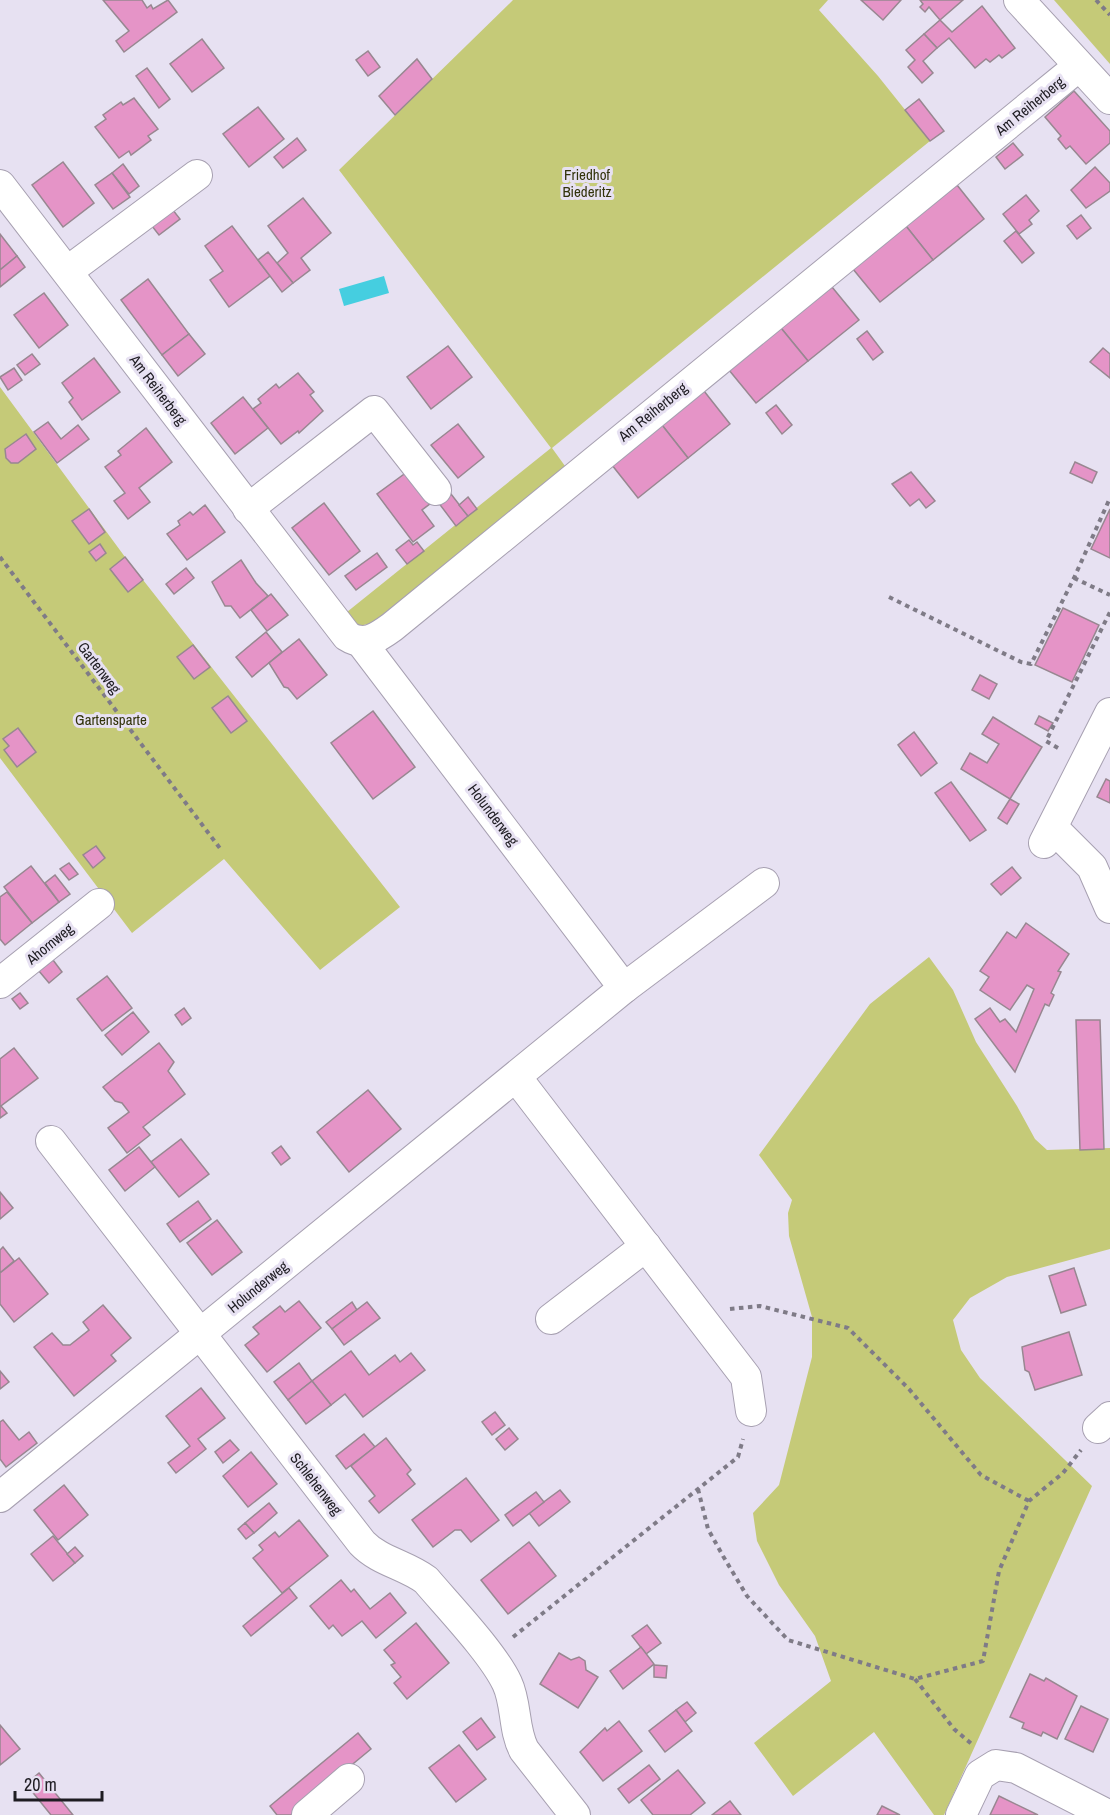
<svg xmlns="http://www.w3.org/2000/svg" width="1110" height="1815" font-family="'Archivo Narrow',sans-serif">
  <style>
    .green { fill: #c5ca78 }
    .water { fill: #45cee0 }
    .building { fill: #e594c7; stroke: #988791; stroke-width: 1.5 }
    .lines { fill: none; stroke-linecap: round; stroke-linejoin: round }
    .minor-casing { stroke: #a7a0b1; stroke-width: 32 }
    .path { stroke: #7f7b87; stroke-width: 4; stroke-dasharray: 4.5 4.5; stroke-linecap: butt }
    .minor { stroke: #fff; stroke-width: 30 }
    .labels { text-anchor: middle; stroke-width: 6; stroke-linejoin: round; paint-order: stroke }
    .street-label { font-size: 15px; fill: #1e1c22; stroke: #e7e1f2 }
    .park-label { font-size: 15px; fill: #32330b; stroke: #e7e1f2 }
  </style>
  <rect width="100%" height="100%" fill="#e7e1f2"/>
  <g class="green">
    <path d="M 513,0 L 828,0 L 819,10 L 878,76 L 930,141 L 552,448 L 565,466 L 381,619 C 363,627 358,628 342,616 L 551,448 L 339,170 Z"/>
    <path d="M 1054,0 L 1110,0 L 1110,64 Z"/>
    <path d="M 0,387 L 125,557 L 400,907 L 320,970 L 224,859 L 132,933 L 0,758 Z"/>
    <path d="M 929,957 L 953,990 L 976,1042 L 1017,1106 L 1035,1139 L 1047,1150 L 1110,1148 L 1110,1249 L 1007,1277 L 970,1298 L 953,1320 L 961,1350 L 980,1378 L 1092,1486 L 944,1815 L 934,1815 L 874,1732 L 793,1796 L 754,1743 L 831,1681 L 815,1636 L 779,1585 L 757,1541 L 753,1513 L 779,1485 L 812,1357 L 812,1317 L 789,1236 L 788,1213 L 792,1200 L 759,1155 L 870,1004 Z"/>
  </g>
  <path class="water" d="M 384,276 L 389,293 L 344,306 L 339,289 Z"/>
  <g class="building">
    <path d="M 103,0 L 142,0 L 147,8 L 151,5 L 153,9 L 168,0 L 177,12 L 124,52 L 116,41 L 129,31 Z"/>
    <path d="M 861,0 L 901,0 L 883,20 Z"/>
    <path d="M 920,0 L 963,0 L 940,20 L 929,7 L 925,12 L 920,7 L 923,4 Z"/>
    <path d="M 982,6 L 1015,48 L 1002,58 L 999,55 L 990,62 L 986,59 L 975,68 L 949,38 L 937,48 L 924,34 L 940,20 L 952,32 Z"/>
    <path d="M 924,34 L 937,48 L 923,61 L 933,73 L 922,83 L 908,67 L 915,60 L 906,50 Z"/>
    <path d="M 202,39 L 224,68 L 192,92 L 170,64 Z"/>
    <path d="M 368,51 L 380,67 L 368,76 L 356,60 Z"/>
    <path d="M 417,59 L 432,79 L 395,115 L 379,96 Z"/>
    <path d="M 147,68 L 170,99 L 159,108 L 136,76 Z"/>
    <path d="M 1074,91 L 1110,131 L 1110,143 L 1086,164 L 1070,146 L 1066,149 L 1058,139 L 1061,136 L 1045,117 Z"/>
    <path d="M 134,98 L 158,129 L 148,136 L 151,140 L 131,155 L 129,151 L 119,158 L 95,127 L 106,119 L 103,115 L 121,102 L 123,105 Z"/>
    <path d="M 919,99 L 944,131 L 930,141 L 905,110 Z"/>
    <path d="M 258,107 L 284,139 L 249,167 L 223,134 Z"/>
    <path d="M 297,138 L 306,150 L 283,168 L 274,157 Z"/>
    <path d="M 1013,143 L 1023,155 L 1005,169 L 996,157 Z"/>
    <path d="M 63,162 L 94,203 L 63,227 L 32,185 Z"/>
    <path d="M 123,164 L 139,186 L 129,194 L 112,173 Z"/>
    <path d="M 1095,167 L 1110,183 L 1110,191 L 1086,208 L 1071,190 Z"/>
    <path d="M 112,173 L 130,197 L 113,209 L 95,185 Z"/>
    <path d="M 957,185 L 984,219 L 933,260 L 906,226 Z"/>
    <path d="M 1026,195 L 1039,211 L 1029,220 L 1032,224 L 1019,234 L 1003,214 Z"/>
    <path d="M 303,198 L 331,233 L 301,258 L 310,270 L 293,283 L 277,263 L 288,253 L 268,226 Z"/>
    <path d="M 169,205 L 180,219 L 159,235 L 148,221 Z"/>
    <path d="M 1081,215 L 1091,228 L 1077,239 L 1067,226 Z"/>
    <path d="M 232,226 L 270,276 L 229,307 L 210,280 L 223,271 L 205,246 Z"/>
    <path d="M 906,226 L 933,260 L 880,302 L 853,269 Z"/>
    <path d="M 1016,231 L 1034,253 L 1022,263 L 1004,241 Z"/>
    <path d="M 0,234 L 17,256 L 0,270 Z"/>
    <path d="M 268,252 L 293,283 L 282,292 L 258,260 Z"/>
    <path d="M 17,256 L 25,267 L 0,287 L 0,270 Z"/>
    <path d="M 148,279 L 189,334 L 162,355 L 121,300 Z"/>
    <path d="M 832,287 L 859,320 L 808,361 L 781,328 Z"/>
    <path d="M 44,293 L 68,325 L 39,348 L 14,315 Z"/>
    <path d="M 781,328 L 808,361 L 756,403 L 729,370 Z"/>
    <path d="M 867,331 L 883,352 L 873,360 L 857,339 Z"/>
    <path d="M 189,334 L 205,354 L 178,376 L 162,355 Z"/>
    <path d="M 448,346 L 472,377 L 431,409 L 407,377 Z"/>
    <path d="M 1103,348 L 1110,354 L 1110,378 L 1090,362 Z"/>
    <path d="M 32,354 L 40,364 L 25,375 L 17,365 Z"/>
    <path d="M 94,358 L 120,392 L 82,420 L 69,402 L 73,398 L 62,383 Z"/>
    <path d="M 14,368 L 22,380 L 8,390 L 0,377 Z"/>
    <path d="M 298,373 L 314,392 L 310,395 L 323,411 L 299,433 L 298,431 L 281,444 L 253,409 L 261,403 L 258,399 L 276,384 L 279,388 Z"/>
    <path d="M 704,391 L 730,424 L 688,458 L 662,425 Z"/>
    <path d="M 243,397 L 268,428 L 235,454 L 211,423 Z"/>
    <path d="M 776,405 L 792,425 L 782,434 L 766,413 Z"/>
    <path d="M 48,422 L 61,439 L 78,425 L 89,439 L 57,463 L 34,432 Z"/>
    <path d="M 458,424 L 484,457 L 458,478 L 431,445 Z"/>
    <path d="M 662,425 L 688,458 L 638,498 L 612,465 Z"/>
    <path d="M 146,428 L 172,462 L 139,488 L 150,502 L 128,519 L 114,501 L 125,493 L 105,467 L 121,455 L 118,451 Z"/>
    <path d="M 26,434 L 36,449 L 18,463 L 11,463 L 6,458 L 5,449 Z"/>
    <path d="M 1075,462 L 1097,472 L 1092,483 L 1070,473 Z"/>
    <path d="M 407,472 L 431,503 L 422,510 L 434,526 L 413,542 L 377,494 Z"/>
    <path d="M 911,472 L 935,501 L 926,508 L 919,499 L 910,506 L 892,484 Z"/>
    <path d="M 444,485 L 468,516 L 456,526 L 432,494 Z"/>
    <path d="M 468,497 L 477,509 L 468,516 L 459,505 Z"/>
    <path d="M 324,503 L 360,551 L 329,575 L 292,528 Z"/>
    <path d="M 205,505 L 225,532 L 187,560 L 167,534 L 180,525 L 178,521 L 190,512 L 193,515 Z"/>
    <path d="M 89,509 L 105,532 L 89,544 L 72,521 Z"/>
    <path d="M 1110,509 L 1110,558 L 1091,549 Z"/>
    <path d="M 409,540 L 413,545 L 417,542 L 424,551 L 407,564 L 396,550 Z"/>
    <path d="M 100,544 L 106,553 L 96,561 L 89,552 Z"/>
    <path d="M 377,553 L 387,567 L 356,590 L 345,576 Z"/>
    <path d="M 125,557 L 143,580 L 128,592 L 110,569 Z"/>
    <path d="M 241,560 L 256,583 L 268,596 L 240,618 L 231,606 L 225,606 L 212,582 Z"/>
    <path d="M 186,568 L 194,578 L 174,594 L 166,584 Z"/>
    <path d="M 271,594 L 288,615 L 267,631 L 251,610 Z"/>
    <path d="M 1063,608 L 1099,625 L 1072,682 L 1035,665 Z"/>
    <path d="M 266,632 L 282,652 L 252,677 L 236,657 Z"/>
    <path d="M 299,639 L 327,675 L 297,699 L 288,688 L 284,687 L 269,663 Z"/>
    <path d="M 193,645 L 210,667 L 194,679 L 177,657 Z"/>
    <path d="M 980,675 L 997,684 L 989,699 L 972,690 Z"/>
    <path d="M 228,696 L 247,721 L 231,733 L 212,708 Z"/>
    <path d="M 373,711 L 415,767 L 373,799 L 331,743 Z"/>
    <path d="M 1039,716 L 1053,723 L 1048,731 L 1035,724 Z"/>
    <path d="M 993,717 L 1042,747 L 1010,799 L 961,769 L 970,753 L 987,763 L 999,744 L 982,734 Z"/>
    <path d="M 18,728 L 36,752 L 17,767 L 4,750 L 9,746 L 3,739 Z"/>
    <path d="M 914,732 L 937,763 L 921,776 L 898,745 Z"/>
    <path d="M 1106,779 L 1110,781 L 1110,803 L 1097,797 Z"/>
    <path d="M 951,782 L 986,830 L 970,841 L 935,793 Z"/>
    <path d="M 1010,799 L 1019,804 L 1007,824 L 998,818 Z"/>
    <path d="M 96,846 L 105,858 L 93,868 L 83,855 Z"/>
    <path d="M 69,863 L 78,874 L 69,880 L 60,869 Z"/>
    <path d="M 31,866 L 59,902 L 32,923 L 4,887 Z"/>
    <path d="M 1012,867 L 1021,878 L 1001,895 L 991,884 Z"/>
    <path d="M 55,875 L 70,894 L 59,902 L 45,883 Z"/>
    <path d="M 7,892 L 32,923 L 5,945 L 0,939 L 0,897 Z"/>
    <path d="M 1026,923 L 1069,954 L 1058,971 L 1061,972 L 1051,993 L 1054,995 L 1049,1006 L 1045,1004 L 1015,1072 L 975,1019 L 990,1008 L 1000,1022 L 1005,1019 L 1016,1032 L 1034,989 L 1027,985 L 1010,1010 L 980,990 L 989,977 L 980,971 L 1007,932 L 1016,938 Z"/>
    <path d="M 53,960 L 62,972 L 49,983 L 39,971 Z"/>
    <path d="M 107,976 L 132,1008 L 102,1031 L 77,999 Z"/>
    <path d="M 20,993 L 28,1003 L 20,1009 L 12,999 Z"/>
    <path d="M 184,1008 L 191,1018 L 182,1025 L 175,1015 Z"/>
    <path d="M 133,1012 L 149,1032 L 122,1055 L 105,1035 Z"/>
    <path d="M 1076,1020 L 1100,1020 L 1104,1149 L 1080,1150 Z"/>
    <path d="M 159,1043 L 174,1062 L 168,1071 L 185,1094 L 143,1127 L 150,1135 L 127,1153 L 108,1128 L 129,1112 L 122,1103 L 115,1101 L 103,1087 Z"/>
    <path d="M 14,1048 L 38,1078 L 1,1106 L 7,1113 L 0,1118 L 0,1059 Z"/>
    <path d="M 368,1090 L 401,1129 L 349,1172 L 317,1132 Z"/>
    <path d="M 181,1139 L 209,1174 L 179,1197 L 151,1162 Z"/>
    <path d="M 281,1146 L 290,1158 L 281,1165 L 272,1153 Z"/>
    <path d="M 139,1147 L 155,1167 L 125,1191 L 109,1170 Z"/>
    <path d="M 0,1192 L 13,1208 L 0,1219 Z"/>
    <path d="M 198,1201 L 211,1219 L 180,1242 L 167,1224 Z"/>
    <path d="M 217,1220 L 242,1252 L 212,1275 L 187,1243 Z"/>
    <path d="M 3,1247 L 14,1261 L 0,1273 L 0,1250 Z"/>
    <path d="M 19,1258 L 48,1294 L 14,1322 L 0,1304 L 0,1273 Z"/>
    <path d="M 1074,1268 L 1086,1305 L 1061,1313 L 1049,1276 Z"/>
    <path d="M 299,1301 L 321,1328 L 267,1372 L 245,1345 L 259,1334 L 253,1327 L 280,1306 L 285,1312 Z"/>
    <path d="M 352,1302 L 357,1310 L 332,1329 L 326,1322 Z"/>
    <path d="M 367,1302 L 380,1318 L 344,1345 L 332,1329 Z"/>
    <path d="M 103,1305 L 131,1338 L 111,1355 L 116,1361 L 74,1396 L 34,1347 L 52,1333 L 63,1345 L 70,1345 L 89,1330 L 83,1322 Z"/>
    <path d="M 1069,1332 L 1082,1375 L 1035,1390 L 1029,1372 L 1025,1370 L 1022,1347 Z"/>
    <path d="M 351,1351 L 369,1375 L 395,1355 L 400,1362 L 411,1353 L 425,1370 L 363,1417 L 345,1394 L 331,1405 L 312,1381 Z"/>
    <path d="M 299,1363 L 312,1381 L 288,1400 L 274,1382 Z"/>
    <path d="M 0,1371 L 9,1382 L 0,1389 Z"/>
    <path d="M 312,1381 L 331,1405 L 306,1424 L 288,1400 Z"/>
    <path d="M 201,1388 L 225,1418 L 198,1439 L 206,1449 L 176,1473 L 168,1463 L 190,1446 L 166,1416 Z"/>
    <path d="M 495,1412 L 505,1425 L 492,1435 L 482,1422 Z"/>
    <path d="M 3,1420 L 19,1440 L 29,1432 L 37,1443 L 6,1467 L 0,1459 L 0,1422 Z"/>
    <path d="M 509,1428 L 518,1439 L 505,1450 L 496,1439 Z"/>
    <path d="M 364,1434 L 375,1447 L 346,1469 L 336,1456 Z"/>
    <path d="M 386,1438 L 411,1470 L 407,1474 L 415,1484 L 379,1513 L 369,1501 L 375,1496 L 351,1466 Z"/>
    <path d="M 230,1440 L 239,1450 L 223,1463 L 215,1452 Z"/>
    <path d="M 251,1452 L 277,1484 L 248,1507 L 223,1476 Z"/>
    <path d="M 466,1478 L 499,1520 L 471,1542 L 461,1530 L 455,1530 L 433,1547 L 412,1520 Z"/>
    <path d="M 64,1485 L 88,1515 L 58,1540 L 34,1510 Z"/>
    <path d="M 560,1490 L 570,1502 L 539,1526 L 529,1513 Z"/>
    <path d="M 536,1492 L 544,1502 L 513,1526 L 505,1515 Z"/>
    <path d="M 269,1503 L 277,1513 L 254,1533 L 245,1523 Z"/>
    <path d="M 299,1520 L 328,1556 L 282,1593 L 253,1558 L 263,1550 L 259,1545 L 275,1532 L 279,1537 Z"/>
    <path d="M 245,1523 L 254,1533 L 246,1539 L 238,1529 Z"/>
    <path d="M 53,1536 L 75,1563 L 53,1581 L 31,1554 Z"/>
    <path d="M 529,1542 L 556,1576 L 508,1614 L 481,1580 Z"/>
    <path d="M 75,1547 L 83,1556 L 75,1563 L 67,1554 Z"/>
    <path d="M 341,1580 L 351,1592 L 354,1589 L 370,1609 L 390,1593 L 406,1613 L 376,1638 L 362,1621 L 342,1636 L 333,1625 L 329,1629 L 310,1606 Z"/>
    <path d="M 289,1588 L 297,1598 L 251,1636 L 243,1626 Z"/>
    <path d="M 416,1623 L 449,1663 L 407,1699 L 394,1683 L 401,1677 L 391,1665 L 395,1663 L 384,1650 Z"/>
    <path d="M 647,1625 L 661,1643 L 646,1654 L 632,1636 Z"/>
    <path d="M 641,1647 L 654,1664 L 623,1689 L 610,1671 Z"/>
    <path d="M 559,1653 L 571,1660 L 579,1657 L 585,1661 L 586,1670 L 598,1677 L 578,1708 L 540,1684 Z"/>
    <path d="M 654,1665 L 667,1666 L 666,1678 L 654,1677 Z"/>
    <path d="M 1030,1674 L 1044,1681 L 1046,1678 L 1077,1696 L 1057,1739 L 1043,1732 L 1041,1736 L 1022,1728 L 1024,1723 L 1010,1717 Z"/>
    <path d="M 687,1702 L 696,1713 L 685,1722 L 676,1710 Z"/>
    <path d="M 1081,1706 L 1108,1719 L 1093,1752 L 1065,1739 Z"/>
    <path d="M 676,1710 L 692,1731 L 665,1752 L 649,1731 Z"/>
    <path d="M 481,1718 L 495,1737 L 477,1750 L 463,1732 Z"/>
    <path d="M 619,1721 L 642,1751 L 603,1781 L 580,1752 L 605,1728 L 607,1731 Z"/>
    <path d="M 0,1725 L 20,1749 L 0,1765 Z"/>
    <path d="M 358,1733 L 371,1749 L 291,1815 L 277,1815 L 270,1806 Z"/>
    <path d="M 459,1745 L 486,1779 L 456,1802 L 429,1768 Z"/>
    <path d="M 649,1765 L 660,1779 L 629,1803 L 618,1789 Z"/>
    <path d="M 678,1770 L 705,1803 L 690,1815 L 653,1815 L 641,1800 Z"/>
    <path d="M 39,1773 L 73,1815 L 51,1815 L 26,1784 Z"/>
    <path d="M 999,1796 L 1038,1815 L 990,1815 Z"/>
    <path d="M 730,1801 L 741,1815 L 712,1815 Z"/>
    <path d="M 882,1806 L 900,1815 L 877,1815 Z"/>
  </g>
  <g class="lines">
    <defs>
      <g id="minor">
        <path d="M 1019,0 L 1110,99"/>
        <path d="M 0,185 L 347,636 C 364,647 377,638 392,627 L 1079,66"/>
        <path d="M 68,271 L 197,175"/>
        <path d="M 248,509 L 374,411 L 436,490"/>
        <path d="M 1053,828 L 1092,867 L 1110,908"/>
        <path d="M 1044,843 L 1110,713"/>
        <path d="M 0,983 L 99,904"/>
        <path d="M 624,988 L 764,883"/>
        <path d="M 516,1077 L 746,1377 L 751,1411"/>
        <path d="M 51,1141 L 362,1543 C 379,1561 406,1565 426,1580 C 448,1606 493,1653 507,1683 C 517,1704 513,1729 524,1750 L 575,1815"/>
        <path d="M 551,1319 L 646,1246"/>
        <path d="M 1098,1428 L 1110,1417"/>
        <path d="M 0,1497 L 624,988 L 361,642"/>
        <path d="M 307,1815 L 349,1779"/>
        <path d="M 961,1815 L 980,1775 L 996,1765 L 1016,1768 L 1108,1815"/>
      </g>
    </defs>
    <use href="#minor" class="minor-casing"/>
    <g class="path">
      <path d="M 1096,0 L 1110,15"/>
      <path d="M 0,557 L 222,851"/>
      <path d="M 1074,578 L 1110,595"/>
      <path d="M 889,597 L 1021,662 L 1031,664 L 1074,578 L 1110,498"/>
      <path d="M 1058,748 L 1046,741 L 1110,612"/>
      <path d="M 730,1309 L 760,1306 L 848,1328 L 909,1389 L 981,1475 L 1029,1501"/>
      <path d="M 698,1489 L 708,1529 L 723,1556 L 747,1596 L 788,1640 L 915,1679 L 983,1661 L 999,1571 L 1029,1501 L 1063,1473 L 1081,1450"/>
      <path d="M 513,1637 L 738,1457 L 743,1439"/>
      <path d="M 915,1679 L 954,1729 L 974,1746"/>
    </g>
    <use href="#minor" class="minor"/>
  </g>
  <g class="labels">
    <g class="street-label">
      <text transform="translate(1030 106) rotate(-39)" y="5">Am Reiherberg</text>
      <text transform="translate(158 390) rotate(53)" y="5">Am Reiherberg</text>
      <text transform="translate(653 412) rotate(-39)" y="5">Am Reiherberg</text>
      <text transform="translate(99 668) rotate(53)" y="5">Gartenweg</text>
      <text transform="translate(493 815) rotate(53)" y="5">Holunderweg</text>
      <text transform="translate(50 944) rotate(-39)" y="5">Ahornweg</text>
      <text transform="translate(258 1287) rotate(-39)" y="5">Holunderweg</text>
      <text transform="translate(316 1484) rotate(52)" y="5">Schlehenweg</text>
    </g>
    <g class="park-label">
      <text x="587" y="180">Friedhof<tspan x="587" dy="17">Biederitz</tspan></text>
      <text x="111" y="725">Gartensparte</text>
    </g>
  </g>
  <path d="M15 1791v9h87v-9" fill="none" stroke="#1e1c22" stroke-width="3"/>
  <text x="24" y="1791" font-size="18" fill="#1e1c22" stroke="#e7e1f2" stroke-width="4.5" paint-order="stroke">20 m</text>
</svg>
